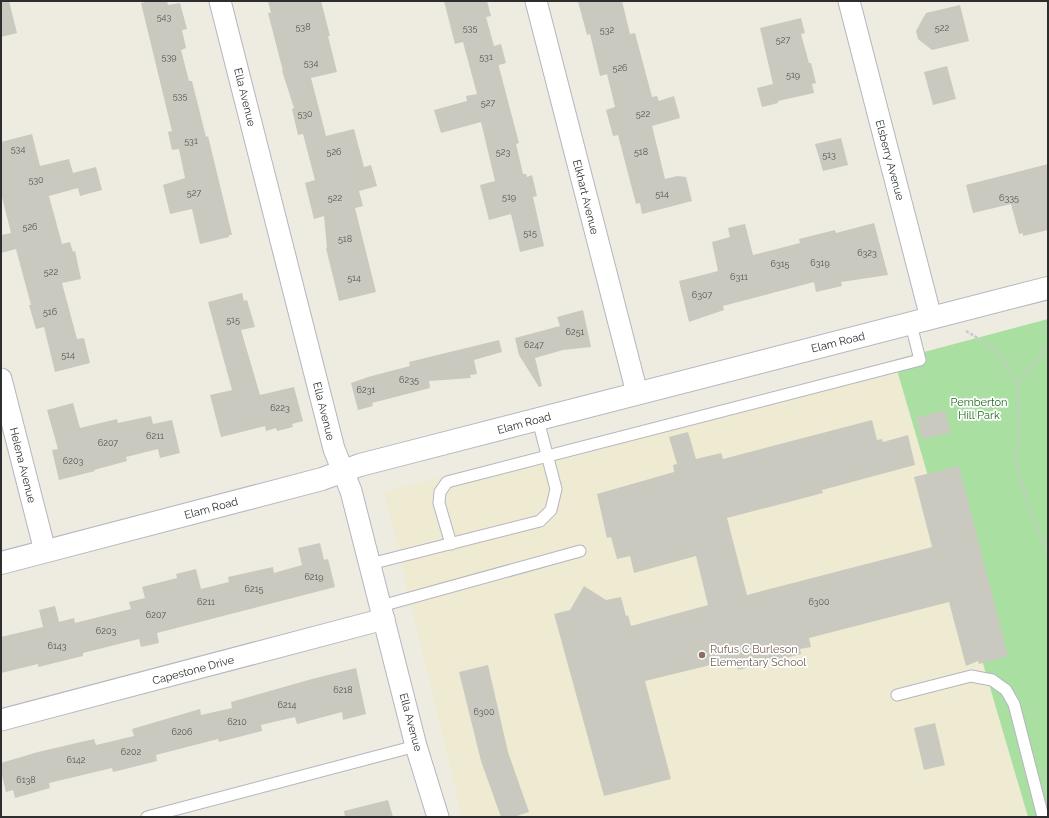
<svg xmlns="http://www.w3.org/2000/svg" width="1049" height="818" font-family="Raleway,sans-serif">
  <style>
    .education { fill: #eeebd2 }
    .green { fill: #a9e0a2 }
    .building { fill: #cac9bf }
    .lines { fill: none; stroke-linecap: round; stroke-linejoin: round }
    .service-casing { stroke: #b5b5c0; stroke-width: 13 }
    .minor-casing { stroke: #b5b5c0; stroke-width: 23 }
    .tertiary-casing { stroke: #b5b5c0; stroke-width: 24 }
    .path { stroke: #c9c9c9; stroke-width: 2.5; stroke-dasharray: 3 2; stroke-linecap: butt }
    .service { stroke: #fff; stroke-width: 11 }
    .minor { stroke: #fff; stroke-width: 21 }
    .tertiary { stroke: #fff; stroke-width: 22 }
    .education-dot { fill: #8d6e63; stroke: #fff; stroke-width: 1.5 }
    .labels { text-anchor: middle; stroke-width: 3.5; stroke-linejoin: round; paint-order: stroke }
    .number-label { font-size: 9px; fill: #555552 }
    .street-label { font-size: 11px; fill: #2e2e2e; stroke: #fff }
    .park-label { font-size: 11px; fill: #206822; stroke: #fff }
    .education-label { font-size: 11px; fill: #785e54; stroke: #fff; text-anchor: start }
  </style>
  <rect width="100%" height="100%" fill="#eeebe1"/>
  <path class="education" d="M 894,360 L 1028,817 L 462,817 L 384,492 Z"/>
  <path class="green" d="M 1048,319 L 1048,817 L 1028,817 L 894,360 Z"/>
  <g class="building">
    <path d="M 1,1 L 9,1 L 17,33 L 1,37 Z"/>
    <path d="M 150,1 L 167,1 L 168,5 L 180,3 L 187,29 L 182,30 L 186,48 L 181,50 L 189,81 L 192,81 L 206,137 L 208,136 L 232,235 L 229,235 L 229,237 L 200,244 L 192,209 L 170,214 L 163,185 L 185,178 L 179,149 L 172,150 L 168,132 L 172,131 L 141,3 Z"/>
    <path d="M 268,1 L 321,1 L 330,36 L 328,36 L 337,72 L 311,78 L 326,136 L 354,129 L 364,167 L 371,165 L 377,186 L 359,191 L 363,206 L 355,208 L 376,292 L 339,301 L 326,248 L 327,248 L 324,216 L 314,219 L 305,183 L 315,180 L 303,134 L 298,135 L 292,109 L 294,108 L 282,71 L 283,71 L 268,13 L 271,13 Z"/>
    <path d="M 444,1 L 487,1 L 491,16 L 486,17 L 494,46 L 501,44 L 506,63 L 499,65 L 499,67 L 519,143 L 516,144 L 523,174 L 526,174 L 527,177 L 532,175 L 537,196 L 533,197 L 544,246 L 520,252 L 511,214 L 489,220 L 480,185 L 495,181 L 481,122 L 441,133 L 434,110 L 467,101 L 466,96 L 477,94 L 463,42 L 455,44 Z"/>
    <path d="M 578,1 L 622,1 L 630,34 L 635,33 L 652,97 L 657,96 L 659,101 L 674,96 L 680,118 L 652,126 L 665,179 L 677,176 L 686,177 L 692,201 L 642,214 L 640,203 L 636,204 L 618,135 L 613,136 L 606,110 L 615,107 L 607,74 L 600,76 L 590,34 L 587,35 Z"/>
    <path d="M 960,5 L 969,41 L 932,50 L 918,39 L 916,31 L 926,13 Z"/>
    <path d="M 801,18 L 805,33 L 801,34 L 809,63 L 811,63 L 816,83 L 812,84 L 814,93 L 778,101 L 778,103 L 762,107 L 757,88 L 773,84 L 760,28 Z"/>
    <path d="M 947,66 L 956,99 L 933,105 L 924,72 Z"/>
    <path d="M 32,134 L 40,166 L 69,159 L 73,173 L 96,167 L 102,190 L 80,196 L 78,188 L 49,196 L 62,244 L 70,242 L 73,252 L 75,251 L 81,279 L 62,283 L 77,339 L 84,338 L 90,363 L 55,372 L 44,327 L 36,329 L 29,305 L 31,305 L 16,249 L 1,253 L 1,235 L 11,233 L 1,193 L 1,142 Z"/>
    <path d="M 841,138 L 848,165 L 823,171 L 815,144 Z"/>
    <path d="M 1048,164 L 1048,230 L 1023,236 L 1023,233 L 1019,234 L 1011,204 L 973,213 L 966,185 Z"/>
    <path d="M 874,223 L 888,275 L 841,282 L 842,286 L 816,292 L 814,282 L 723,306 L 724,310 L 689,322 L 679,281 L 718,271 L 712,242 L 730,237 L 728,228 L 745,224 L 753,255 L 800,243 L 799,239 L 835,230 L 836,233 Z"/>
    <path d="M 242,293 L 244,301 L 247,300 L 255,327 L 241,330 L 260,395 L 294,387 L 303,421 L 292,424 L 293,427 L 277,431 L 276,428 L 266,431 L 265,426 L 221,437 L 210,395 L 232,390 L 208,302 Z"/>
    <path d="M 583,310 L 591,347 L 563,350 L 535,358 L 542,386 L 539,387 L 519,355 L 515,338 L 560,326 L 557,317 Z"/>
    <path d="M 499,340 L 502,352 L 474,360 L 477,374 L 470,375 L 471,378 L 429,381 L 430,388 L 372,403 L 373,406 L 358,410 L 351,383 L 368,377 L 410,366 L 409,362 Z"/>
    <path d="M 73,403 L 80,428 L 117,419 L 118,423 L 151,416 L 153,424 L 172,420 L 180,453 L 160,458 L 158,449 L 126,457 L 127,461 L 94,470 L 95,471 L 59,480 L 52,450 L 58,449 L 47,410 Z"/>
    <path d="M 945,410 L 951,433 L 922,439 L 916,418 Z"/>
    <path d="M 872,420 L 877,440 L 882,439 L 883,442 L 908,435 L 915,465 L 822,490 L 823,493 L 727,518 L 747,595 L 932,547 L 914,477 L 959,466 L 1008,656 L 979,664 L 978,661 L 966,666 L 949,602 L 809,638 L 811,647 L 800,649 L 801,654 L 738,670 L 735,659 L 645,681 L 671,779 L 604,796 L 554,614 L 570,610 L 584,586 L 606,600 L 621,597 L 626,616 L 628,615 L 631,626 L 708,605 L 696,556 L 634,573 L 630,556 L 617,559 L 611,537 L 607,538 L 597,494 L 674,472 L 673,465 L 677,464 L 669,437 L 688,432 L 696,459 L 721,453 L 723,459 Z"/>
    <path d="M 320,543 L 324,560 L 328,559 L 335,587 L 157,633 L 159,643 L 141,647 L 139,639 L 83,653 L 83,656 L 38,667 L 38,664 L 1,673 L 1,637 L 43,627 L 39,610 L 55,606 L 59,622 L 74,618 L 75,623 L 131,609 L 129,602 L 145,598 L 142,587 L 177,578 L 176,574 L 196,569 L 201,589 L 229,582 L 228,577 L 273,567 L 274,573 L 302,565 L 298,548 Z"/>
    <path d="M 488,665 L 508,752 L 529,812 L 514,817 L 501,817 L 481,761 L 459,672 Z"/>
    <path d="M 356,668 L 366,714 L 343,720 L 342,712 L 297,724 L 295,717 L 261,725 L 262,731 L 219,742 L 218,739 L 156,755 L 157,761 L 113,772 L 112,768 L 49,783 L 50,788 L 15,798 L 13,790 L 6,792 L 1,771 L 1,763 L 38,752 L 94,739 L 96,745 L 134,736 L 132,729 L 200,709 L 201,715 L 232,708 L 231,702 L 312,679 Z"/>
    <path d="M 935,723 L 945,765 L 924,770 L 914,728 Z"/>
    <path d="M 388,800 L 393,817 L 345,817 L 344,811 Z"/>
  </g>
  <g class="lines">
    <defs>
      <g id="service">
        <path d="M 451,544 L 439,503 L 440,492 L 447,482 L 920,360 L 911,324"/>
        <path d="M 370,564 L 540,521 L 551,510 L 556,489 L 538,420"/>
        <path d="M 381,606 L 580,551"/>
        <path d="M 897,695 L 971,676 L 992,680 L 1006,690 L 1014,704 L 1043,817"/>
        <path d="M 147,817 L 416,746"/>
      </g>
      <g id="minor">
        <path d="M 220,1 L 334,449 L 351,491 L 416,746 L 438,817"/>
        <path d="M 536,1 L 637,393"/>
        <path d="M 849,1 L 931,318"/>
        <path d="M 1,379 L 45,551"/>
        <path d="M 1,720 L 384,619"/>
      </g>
      <path id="tertiary" d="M 1,563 L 322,479 L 360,465 L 1048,288"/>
    </defs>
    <use href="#service" class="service-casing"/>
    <use href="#minor" class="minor-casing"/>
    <use href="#tertiary" class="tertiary-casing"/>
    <g class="path">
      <path d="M 966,331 C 992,346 1005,357 1017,386"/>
      <path d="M 1048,345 L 1017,386 L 1019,412 L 1017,449 L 1017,468 L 1036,528 L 1048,551"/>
    </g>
    <use href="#service" class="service"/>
    <use href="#minor" class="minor"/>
    <use href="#tertiary" class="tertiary"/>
  </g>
  <circle class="education-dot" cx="702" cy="655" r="4"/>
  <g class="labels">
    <g class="number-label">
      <text x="164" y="20">543</text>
      <text x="303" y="30">538</text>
      <text x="470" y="31">535</text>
      <text x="942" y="31">522</text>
      <text x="607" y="33">532</text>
      <text x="783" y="43">527</text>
      <text x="169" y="60">539</text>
      <text x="486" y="60">531</text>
      <text x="311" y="66">534</text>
      <text x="620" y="71">526</text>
      <text x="793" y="78">519</text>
      <text x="180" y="99">535</text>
      <text x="488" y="106">527</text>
      <text x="305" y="117">530</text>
      <text x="643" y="117">522</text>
      <text x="191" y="144">531</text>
      <text x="18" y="152">534</text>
      <text x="334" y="155">526</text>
      <text x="503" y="155">523</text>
      <text x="641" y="155">518</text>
      <text x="829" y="158">513</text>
      <text x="36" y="183">530</text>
      <text x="194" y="196">527</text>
      <text x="662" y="197">514</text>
      <text x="509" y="200">519</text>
      <text x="335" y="201">522</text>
      <text x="1009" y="201">6335</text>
      <text x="30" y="230">526</text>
      <text x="530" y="236">515</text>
      <text x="345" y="242">518</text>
      <text x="867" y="256">6323</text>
      <text x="820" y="266">6319</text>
      <text x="780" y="267">6315</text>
      <text x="51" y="275">522</text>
      <text x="739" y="280">6311</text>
      <text x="354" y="281">514</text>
      <text x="702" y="298">6307</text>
      <text x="50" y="315">516</text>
      <text x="233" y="323">515</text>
      <text x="575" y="335">6251</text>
      <text x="534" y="348">6247</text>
      <text x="68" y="358">514</text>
      <text x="409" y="383">6235</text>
      <text x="366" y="393">6231</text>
      <text x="280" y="411">6223</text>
      <text x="155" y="439">6211</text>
      <text x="108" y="446">6207</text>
      <text x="73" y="464">6203</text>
      <text x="314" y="580">6219</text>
      <text x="254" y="592">6215</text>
      <text x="206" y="605">6211</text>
      <text x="819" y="605">6300</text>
      <text x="156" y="618">6207</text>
      <text x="106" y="634">6203</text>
      <text x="57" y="649">6143</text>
      <text x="343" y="693">6218</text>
      <text x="287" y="708">6214</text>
      <text x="484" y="715">6300</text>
      <text x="237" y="725">6210</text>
      <text x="182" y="735">6206</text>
      <text x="131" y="755">6202</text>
      <text x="76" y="763">6142</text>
      <text x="26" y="783">6138</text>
    </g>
    <g class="street-label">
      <text transform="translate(245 97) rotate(76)" y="4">Ella Avenue</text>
      <text transform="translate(890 160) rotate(75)" y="4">Elsberry Avenue</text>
      <text transform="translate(586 197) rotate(76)" y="4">Elkhart Avenue</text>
      <text transform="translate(838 342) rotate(-14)" y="4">Elam Road</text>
      <text transform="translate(324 411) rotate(76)" y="4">Ella Avenue</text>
      <text transform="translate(524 423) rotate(-15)" y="4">Elam Road</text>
      <text transform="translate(23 465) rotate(76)" y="4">Helena Avenue</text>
      <text transform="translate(211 508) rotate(-15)" y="4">Elam Road</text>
      <text transform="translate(193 670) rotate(-15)" y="4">Capestone Drive</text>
      <text transform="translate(411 722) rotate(75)" y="4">Ella Avenue</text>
    </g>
    <g class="park-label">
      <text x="979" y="406">Pemberton<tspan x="979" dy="13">Hill Park</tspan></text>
    </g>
    <g class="education-label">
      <text x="710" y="653">Rufus C Burleson<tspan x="710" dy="13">Elementary School</tspan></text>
    </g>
  </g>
  <rect width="1049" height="818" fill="none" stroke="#2e2e2e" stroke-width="4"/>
</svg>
